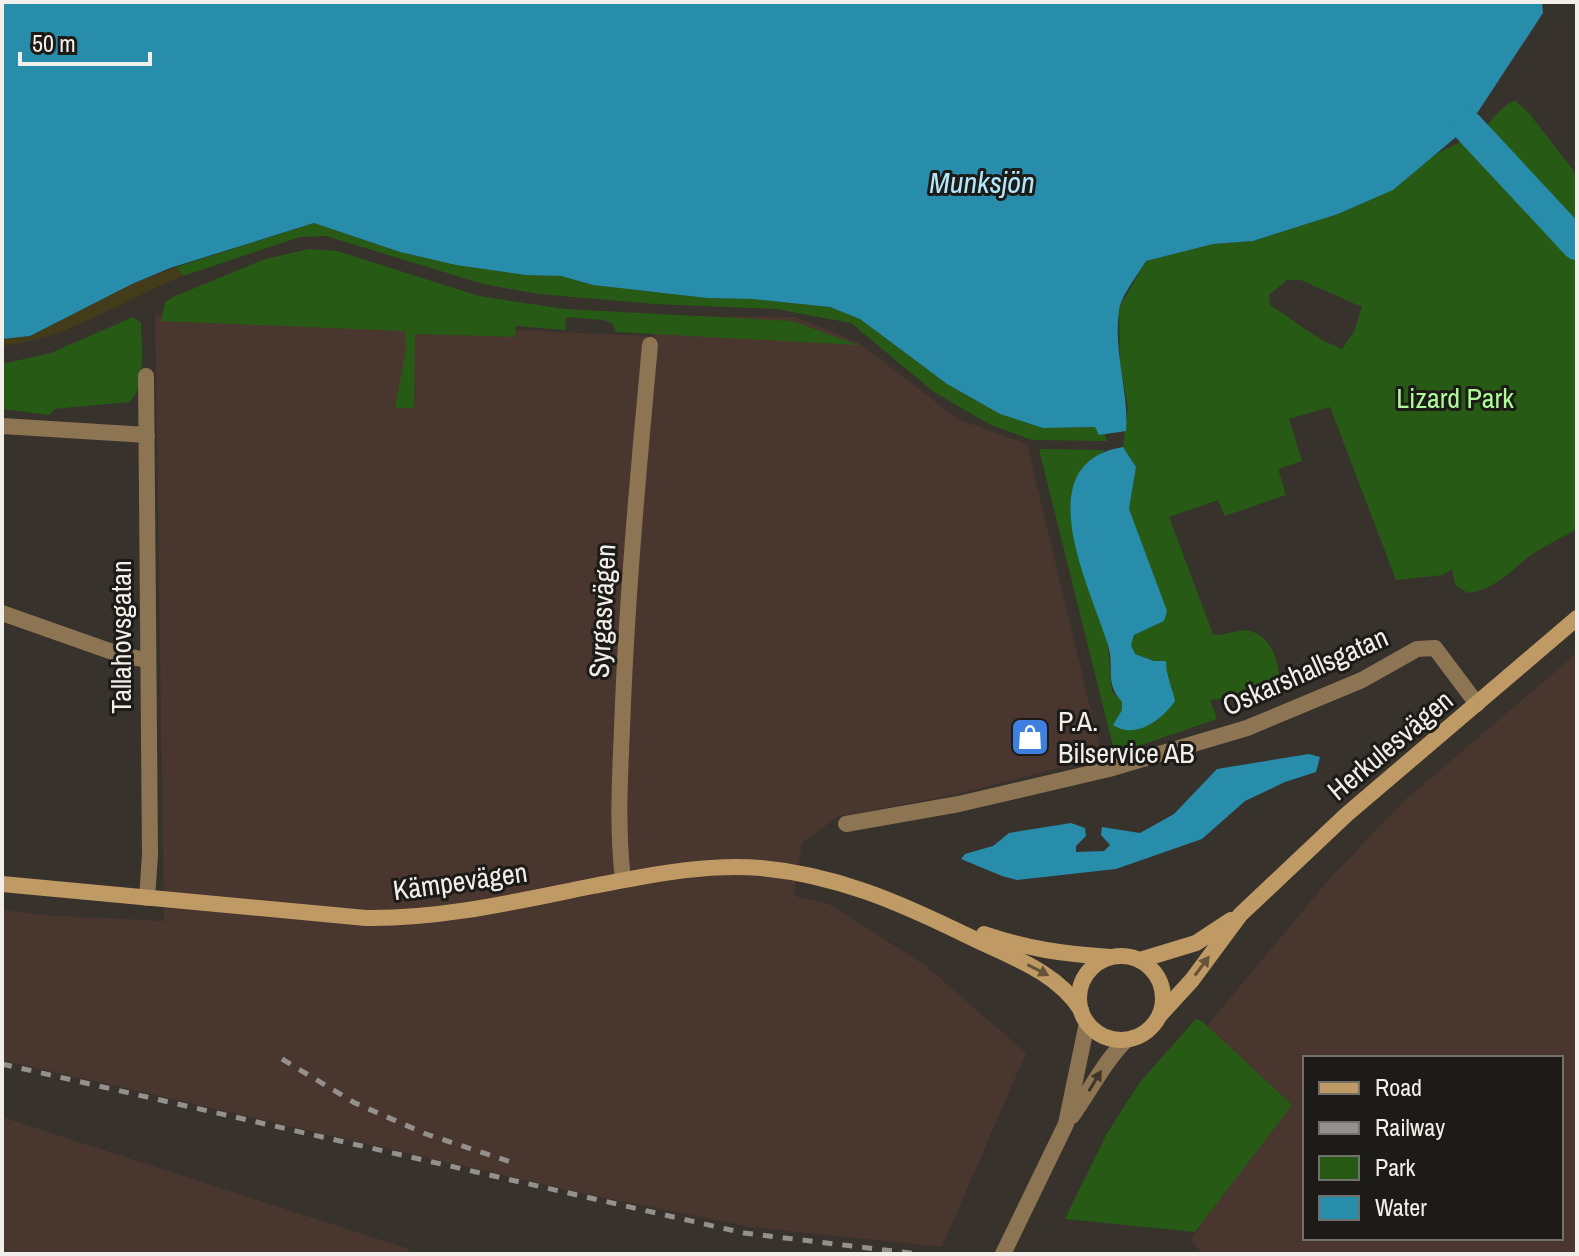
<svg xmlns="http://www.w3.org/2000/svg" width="1579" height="1256" font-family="'Archivo Narrow',sans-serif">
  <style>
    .industrial { fill: #49362e; fill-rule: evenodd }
    .green { fill: #275b15; fill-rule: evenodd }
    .sand { fill: #433b1a }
    .water { fill: #288cab }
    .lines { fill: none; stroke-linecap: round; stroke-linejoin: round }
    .river { stroke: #288cab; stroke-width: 32 }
    .minor { stroke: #8d7554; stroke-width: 16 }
    .tertiary { stroke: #8d7554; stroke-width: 16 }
    .secondary { stroke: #c09a64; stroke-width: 16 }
    .rail { stroke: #94908b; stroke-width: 5; stroke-dasharray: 10 10; stroke-linecap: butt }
    .oneway { fill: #66543a }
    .oneway2 { fill: #3f362a }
    .labels { text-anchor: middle; stroke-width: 6; stroke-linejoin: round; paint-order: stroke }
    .park-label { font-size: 28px; fill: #acfc96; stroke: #1d1b18 }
    .street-label { font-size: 28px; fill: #f2efeb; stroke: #1d1b18 }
    .poi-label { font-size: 28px; fill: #f2efeb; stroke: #1d1b18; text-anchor: start }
    .water-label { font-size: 30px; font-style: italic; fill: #b2e8fd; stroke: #1d1b18 }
  </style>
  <rect width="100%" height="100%" fill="#37322c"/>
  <g class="industrial">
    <path d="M 155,315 L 654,336 L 655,316 L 795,317 L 859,343 L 958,419 L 1027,444 L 1102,757 L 958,794 L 837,817 L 802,843 L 794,896 L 829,904 L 925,965 L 1026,1053 L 942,1247 L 750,1227 L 590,1195 L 2,1060 L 2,910 L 43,915 L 164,921 Z"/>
    <path d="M 1577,653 L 1577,1254 L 1202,1254 L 1191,1239 L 1288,1105 L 1197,1038 L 1330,878 L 1405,800 ZM 1305,1058 L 1561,1058 L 1561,1238 L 1305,1238 Z"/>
    <path d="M 2,1117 L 409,1249 L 408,1254 L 2,1254 Z"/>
  </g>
  <g class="green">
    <path d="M 1515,101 L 1528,112 L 1577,175 L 1577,529 C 1561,538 1542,547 1527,558 C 1508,574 1493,590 1468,593 L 1455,585 L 1452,569 L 1443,575 L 1396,580 L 1330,407 L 1289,419 L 1302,461 L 1278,469 L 1286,495 L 1225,516 L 1218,500 L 1169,517 L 1213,634 C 1224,636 1229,632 1239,631 C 1265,627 1277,653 1279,675 C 1261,692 1235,699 1210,700 L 1217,719 L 1115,754 L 1039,449 L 1105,450 L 1092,461 L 1111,682 L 1112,691 L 1122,702 L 1122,710 L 1113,725 L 1173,689 L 1166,677 L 1166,661 L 1154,661 L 1135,654 L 1130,644 C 1136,628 1147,632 1158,623 C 1162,620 1164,615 1166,611 L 1129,509 L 1136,467 L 1123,447 L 1128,408 L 1120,362 L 1119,308 L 1146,261 L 1213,244 L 1253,241 L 1338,214 L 1393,190 L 1434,155 L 1462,141 L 1468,147 C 1480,135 1501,104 1515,101 ZM 1287,280 L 1301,280 L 1362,307 L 1354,332 L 1342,349 C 1315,339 1294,320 1270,305 L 1269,295 Z"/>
    <path d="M 314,223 L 400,252 L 456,265 L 525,275 L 561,276 L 593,285 L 707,298 L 752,299 L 830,307 L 860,319 L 947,384 L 1000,414 L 1043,428 L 1096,427 L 1099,435 L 1105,434 L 1107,441 L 1032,440 L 989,424 L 934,392 L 851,323 L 776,309 L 655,304 L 538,294 L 483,284 L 326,236 L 300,237 L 183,276 L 176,267 Z"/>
    <path d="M 309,249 L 337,251 L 479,296 L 565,309 L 792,321 L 858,345 L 616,332 L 612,323 L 603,320 L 566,317 L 565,330 L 516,326 L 515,337 L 415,334 L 414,408 L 395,408 L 406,350 L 405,331 L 161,321 L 165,302 L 173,297 L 265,259 Z"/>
    <path d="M 133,317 L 141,323 C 141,345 147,386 129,402 L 54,409 L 49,415 L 2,409 L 2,364 L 51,353 Z"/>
    <path d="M 1196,1019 L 1202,1021 L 1292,1105 L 1195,1232 L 1065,1219 L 1106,1135 L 1140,1082 Z"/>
  </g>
  <path class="sand" d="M 176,267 L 183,276 C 120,301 71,338 2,346 L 2,339 L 30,336 L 132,284 Z"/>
  <g class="water">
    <path d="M 2,2 L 1542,2 L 1543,13 L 1468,127 L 1393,190 L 1338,214 L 1253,241 L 1213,244 L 1146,261 C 1139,273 1120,297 1119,311 C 1113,351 1129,391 1126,431 L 1099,435 L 1095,427 L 1043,428 L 1000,414 L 947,384 L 860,319 L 830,307 L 752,299 L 707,298 L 593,285 L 561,276 L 525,275 L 456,265 L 400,252 L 314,223 L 170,268 L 132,284 L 30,336 L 2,339 Z"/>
    <path d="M 1123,447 L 1136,467 L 1129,509 L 1167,611 L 1164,621 L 1134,635 L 1131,645 L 1135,654 L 1154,661 L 1166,661 C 1166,676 1172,686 1175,701 C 1162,720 1135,740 1113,725 L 1122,710 L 1122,702 C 1104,682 1115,668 1108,645 C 1091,589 1025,463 1123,447 Z"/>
    <path d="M 1309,754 L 1320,757 L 1316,772 L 1285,782 L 1245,801 L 1202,839 L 1116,869 L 1017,880 L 1002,876 L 961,859 L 965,854 L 993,846 L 1009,833 L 1071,823 L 1085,828 L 1086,836 L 1076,846 L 1076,852 L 1104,851 L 1110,845 L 1101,835 L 1102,827 L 1140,833 L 1174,814 L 1217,769 Z"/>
  </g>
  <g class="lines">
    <path class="river" d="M 1468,127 L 1577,244"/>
    <g class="minor">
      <path d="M 146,376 L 150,855 L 147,898"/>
      <path d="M 2,426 L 147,435"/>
      <path d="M 2,613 L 121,655 L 147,660"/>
      <path d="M 846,824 L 959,804 L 1109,769 L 1247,728 L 1362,680 L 1417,649 L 1435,648 L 1477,704"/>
      <path d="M 623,880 C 616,821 621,762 623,703 C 628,583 639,464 650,345"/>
    </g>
    <g class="tertiary">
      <path d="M 1072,1116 C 1090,1091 1104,1062 1126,1040"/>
      <path d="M 1003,1254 L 1066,1124 L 1087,1023"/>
    </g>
    <g class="secondary">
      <path d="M 2,884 L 366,918 C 443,919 517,901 593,886 C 646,876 706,863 761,868 C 837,875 898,902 966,935 C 1008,956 1055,970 1081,1010"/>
      <path d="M 984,934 C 1028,949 1063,954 1110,957"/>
      <circle cx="1121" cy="998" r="42"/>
      <path d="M 1140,960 L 1196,943 L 1231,920"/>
      <path d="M 1160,1015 L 1192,980 L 1240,915 L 1346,815 L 1577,618"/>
    </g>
    <g class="rail">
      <path d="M 282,1059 L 355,1103 L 426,1134 L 511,1162"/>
      <path d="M 2,1064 L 744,1233 L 918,1254"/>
    </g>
  </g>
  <defs><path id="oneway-solid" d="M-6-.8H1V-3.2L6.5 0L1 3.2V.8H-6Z" transform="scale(2)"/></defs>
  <g class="oneway">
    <use href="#oneway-solid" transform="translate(1202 966) rotate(-53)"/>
    <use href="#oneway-solid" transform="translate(1038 970) rotate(27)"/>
  </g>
  <use class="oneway2" href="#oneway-solid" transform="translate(1095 1081) rotate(-59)"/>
  <defs>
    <symbol id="shop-square" viewBox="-11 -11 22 22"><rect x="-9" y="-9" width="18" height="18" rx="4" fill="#3f7fe0" stroke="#1d1b18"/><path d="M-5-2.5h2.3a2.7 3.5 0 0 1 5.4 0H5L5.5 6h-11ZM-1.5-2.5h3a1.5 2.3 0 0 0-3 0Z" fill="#fff"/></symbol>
  </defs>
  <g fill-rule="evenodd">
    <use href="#shop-square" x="1008" y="715" width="44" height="44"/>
  </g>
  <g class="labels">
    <g class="park-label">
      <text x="1455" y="408">Lizard Park</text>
    </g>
    <g class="street-label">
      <text transform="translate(602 611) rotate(-87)" y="10">Syrgasvägen</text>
      <text transform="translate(121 637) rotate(-90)" y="10">Tallahovsgatan</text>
      <text transform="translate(1305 671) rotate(-24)" y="10">Oskarshallsgatan</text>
      <text transform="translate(1390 745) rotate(-40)" y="10">Herkulesvägen</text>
      <text transform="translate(460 881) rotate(-8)" y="10">Kämpevägen</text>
    </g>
    <g class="poi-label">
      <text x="1058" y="731">P.A.<tspan x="1058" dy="32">Bilservice AB</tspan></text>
    </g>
    <g class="water-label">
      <text x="982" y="193">Munksjön</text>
    </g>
  </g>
  <rect width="1579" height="1256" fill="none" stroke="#f2efeb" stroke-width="8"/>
  <rect x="1303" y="1056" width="260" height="184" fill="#1d1b18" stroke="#72706c" stroke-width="2"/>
  <rect x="1319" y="1082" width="40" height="12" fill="#c09a64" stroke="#72706c" stroke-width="2"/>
  <text x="1375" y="1096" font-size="24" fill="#f2efeb">Road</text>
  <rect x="1319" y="1122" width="40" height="12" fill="#94908b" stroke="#72706c" stroke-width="2"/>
  <text x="1375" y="1136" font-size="24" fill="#f2efeb">Railway</text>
  <rect x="1319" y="1156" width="40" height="24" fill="#275b15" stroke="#72706c" stroke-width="2"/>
  <text x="1375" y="1176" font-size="24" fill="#f2efeb">Park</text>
  <rect x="1319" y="1196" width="40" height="24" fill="#288cab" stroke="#72706c" stroke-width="2"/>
  <text x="1375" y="1216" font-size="24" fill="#f2efeb">Water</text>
  <path d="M20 52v12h130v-12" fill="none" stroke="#f2efeb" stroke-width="4"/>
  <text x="32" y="52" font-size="24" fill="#f2efeb" stroke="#1d1b18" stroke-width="6" paint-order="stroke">50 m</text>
</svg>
